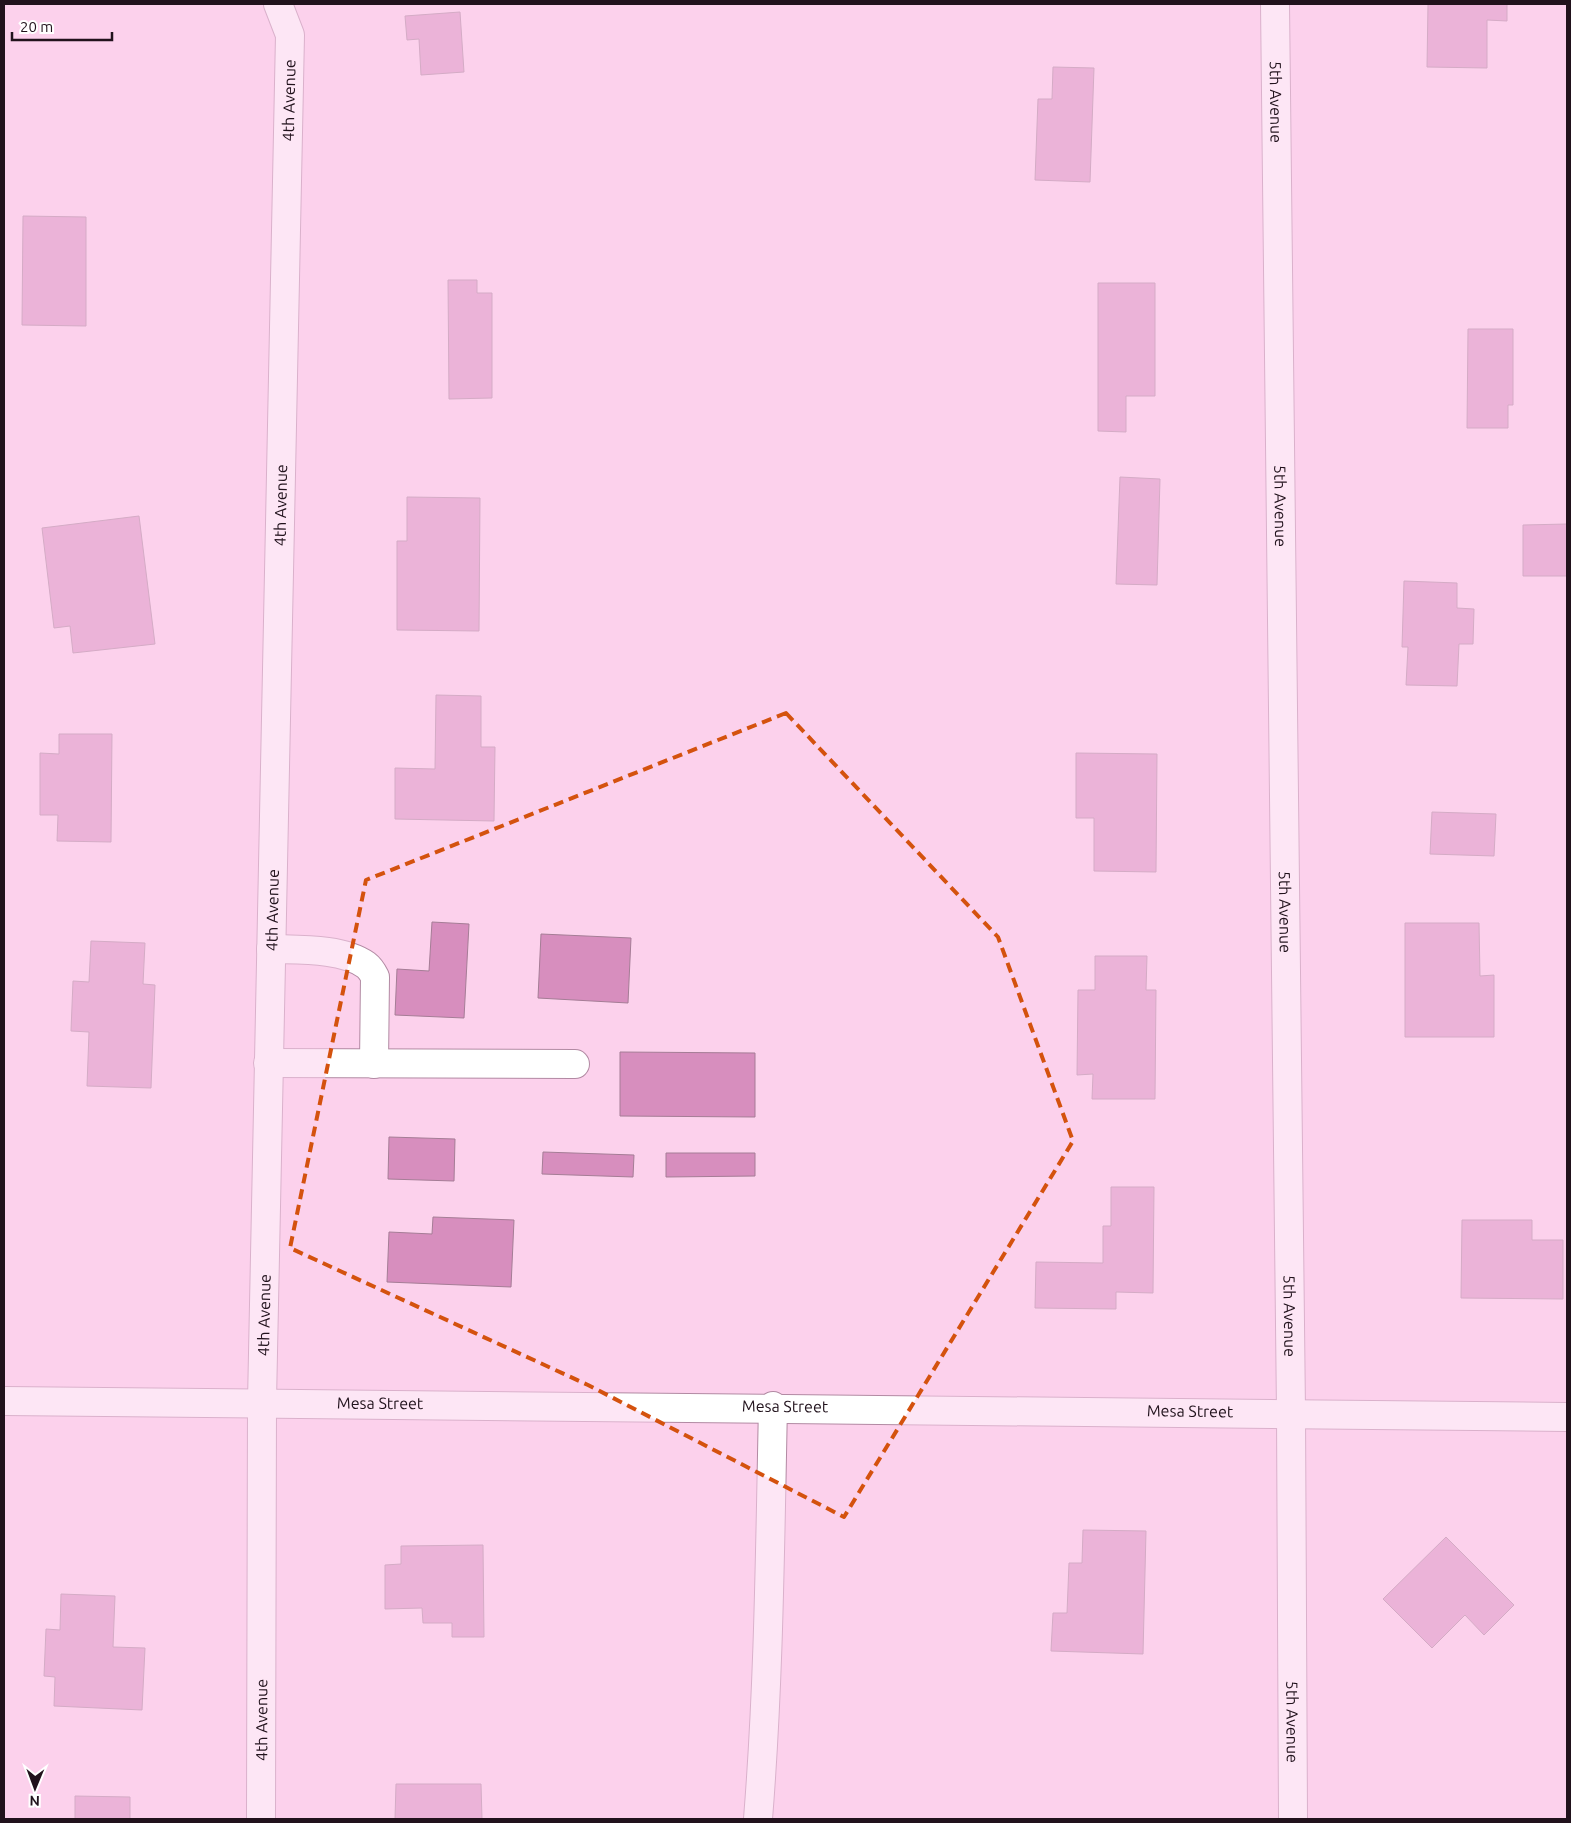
<svg xmlns="http://www.w3.org/2000/svg" width="1571" height="1823" font-family="Ubuntu,sans-serif">
  <style>
    .building { fill: #d78ebe; stroke: #a57d96 }
    .lines { fill: none; stroke-linecap: round; stroke-linejoin: round }
    .minor-casing { stroke: #b28aa3; stroke-width: 30 }
    .minor { stroke: #fff; stroke-width: 28 }
    .marked { fill: none; stroke: #d4520e; stroke-width: 4; stroke-dasharray: 10 6; stroke-linejoin: round }
    .labels { text-anchor: middle; stroke-width: 4; stroke-linejoin: round; paint-order: stroke }
    .street-label { font-size: 16px; fill: #21121c; stroke: #fff }
  </style>
  <rect width="100%" height="100%" fill="#fcd1ec"/>
  <g class="building">
    <path d="M 1428,4 L 1507,4 L 1507,21 L 1487,20 L 1487,68 L 1427,67 Z"/>
    <path d="M 460,12 L 464,72 L 421,75 L 419,39 L 407,40 L 405,16 Z"/>
    <path d="M 1053,67 L 1094,68 L 1090,182 L 1035,180 L 1038,99 L 1052,99 Z"/>
    <path d="M 23,216 L 86,217 L 86,326 L 22,325 Z"/>
    <path d="M 448,280 L 477,280 L 477,293 L 492,293 L 492,398 L 449,399 Z"/>
    <path d="M 1098,283 L 1155,283 L 1155,396 L 1126,396 L 1126,432 L 1098,431 Z"/>
    <path d="M 1468,329 L 1513,329 L 1513,405 L 1508,405 L 1508,428 L 1467,428 Z"/>
    <path d="M 1120,477 L 1160,479 L 1157,585 L 1116,584 Z"/>
    <path d="M 407,497 L 480,498 L 479,631 L 397,630 L 397,541 L 407,541 Z"/>
    <path d="M 139,516 L 155,644 L 73,653 L 70,626 L 54,628 L 42,528 Z"/>
    <path d="M 1567,524 L 1567,576 L 1523,576 L 1523,525 Z"/>
    <path d="M 1404,581 L 1457,583 L 1457,608 L 1474,609 L 1473,644 L 1459,644 L 1457,686 L 1406,685 L 1408,647 L 1402,647 Z"/>
    <path d="M 436,695 L 481,696 L 481,747 L 495,747 L 494,821 L 395,819 L 395,768 L 435,769 Z"/>
    <path d="M 59,734 L 112,734 L 111,842 L 57,841 L 58,815 L 40,815 L 40,753 L 59,754 Z"/>
    <path d="M 1076,753 L 1157,754 L 1156,872 L 1094,871 L 1094,818 L 1076,818 Z"/>
    <path d="M 1432,812 L 1496,814 L 1494,856 L 1430,854 Z"/>
    <path d="M 432,922 L 469,924 L 464,1018 L 395,1015 L 397,969 L 429,971 Z"/>
    <path d="M 1405,923 L 1479,923 L 1480,976 L 1494,975 L 1494,1037 L 1405,1037 Z"/>
    <path d="M 541,934 L 631,938 L 628,1003 L 538,998 Z"/>
    <path d="M 91,941 L 145,943 L 143,984 L 155,985 L 151,1088 L 87,1086 L 89,1032 L 71,1031 L 73,981 L 89,982 Z"/>
    <path d="M 1095,956 L 1147,956 L 1146,990 L 1156,990 L 1155,1099 L 1092,1099 L 1093,1074 L 1077,1075 L 1078,990 L 1095,990 Z"/>
    <path d="M 620,1052 L 755,1053 L 755,1117 L 620,1116 Z"/>
    <path d="M 389,1137 L 455,1139 L 454,1181 L 388,1179 Z"/>
    <path d="M 543,1152 L 634,1155 L 633,1177 L 542,1174 Z"/>
    <path d="M 666,1153 L 755,1153 L 755,1176 L 666,1177 Z"/>
    <path d="M 1111,1187 L 1154,1187 L 1153,1293 L 1116,1292 L 1116,1309 L 1035,1308 L 1036,1262 L 1103,1263 L 1103,1226 L 1111,1226 Z"/>
    <path d="M 433,1217 L 514,1220 L 511,1287 L 387,1282 L 389,1232 L 432,1234 Z"/>
    <path d="M 1462,1220 L 1532,1220 L 1532,1240 L 1563,1240 L 1563,1299 L 1461,1298 Z"/>
    <path d="M 1083,1530 L 1146,1531 L 1143,1654 L 1051,1651 L 1053,1613 L 1067,1613 L 1069,1563 L 1082,1563 Z"/>
    <path d="M 1446,1537 L 1514,1605 L 1484,1635 L 1465,1615 L 1432,1648 L 1383,1599 Z"/>
    <path d="M 483,1545 L 484,1637 L 452,1637 L 452,1623 L 423,1623 L 422,1608 L 385,1609 L 385,1565 L 401,1564 L 401,1546 Z"/>
    <path d="M 61,1594 L 115,1596 L 113,1647 L 145,1648 L 142,1710 L 54,1706 L 55,1677 L 44,1676 L 46,1629 L 60,1630 Z"/>
    <path d="M 396,1784 L 481,1784 L 482,1819 L 395,1819 Z"/>
    <path d="M 75,1796 L 130,1797 L 130,1819 L 75,1819 Z"/>
  </g>
  <g class="lines">
    <defs>
      <g id="minor">
        <path id="s1" d="M 1275,4 L 1291,1412 L 1293,1819"/>
        <path d="M 271,949 C 299,950 342,948 366,965 C 370,968 373,973 375,977 L 374,1064"/>
        <path d="M 268,1063 L 575,1064"/>
        <path id="s2" d="M 4,1401 C 525,1403 1046,1407 1567,1417"/>
        <path id="s3" d="M 261,1819 L 262,1402 L 290,35 L 278,4"/>
        <path d="M 758,1819 C 769,1682 770,1544 773,1406"/>
      </g>
    </defs>
    <use href="#minor" class="minor-casing"/>
    <use href="#minor" class="minor"/>
  </g>
  <path d="M0 0H1571V1823H0ZM 786,713 L 998,937 L 1073,1141 L 844,1517 L 588,1385 L 290,1248 L 366,880 Z" fill="#fcd1ec" fill-opacity=".55" fill-rule="evenodd"/>
  <path class="marked" d="M 786,713 L 998,937 L 1073,1141 L 844,1517 L 588,1385 L 290,1248 L 366,880 Z"/>
  <g class="labels">
    <g class="street-label">
      <text dy="6" stroke="none"><textPath href="#s3" startOffset="1719">4th Avenue</textPath></text>
      <text dy="6" stroke="none"><textPath href="#s1" startOffset="98">5th Avenue</textPath></text>
      <text dy="6" stroke="none"><textPath href="#s3" startOffset="1314">4th Avenue</textPath></text>
      <text dy="6" stroke="none"><textPath href="#s1" startOffset="502">5th Avenue</textPath></text>
      <text dy="6" stroke="none"><textPath href="#s3" startOffset="909">4th Avenue</textPath></text>
      <text dy="6" stroke="none"><textPath href="#s1" startOffset="908">5th Avenue</textPath></text>
      <text dy="6" stroke="none"><textPath href="#s3" startOffset="504">4th Avenue</textPath></text>
      <text dy="6" stroke="none"><textPath href="#s1" startOffset="1312">5th Avenue</textPath></text>
      <text dy="6" stroke="none"><textPath href="#s2" startOffset="376">Mesa Street</textPath></text>
      <text dy="6" stroke="none"><textPath href="#s2" startOffset="781">Mesa Street</textPath></text>
      <text dy="6" stroke="none"><textPath href="#s2" startOffset="1186">Mesa Street</textPath></text>
      <text dy="6" stroke="none"><textPath href="#s3" startOffset="99">4th Avenue</textPath></text>
      <text dy="6" stroke="none"><textPath href="#s1" startOffset="1718">5th Avenue</textPath></text>
    </g>
  </g>
  <rect width="1571" height="1823" fill="none" stroke="#21121c" stroke-width="10"/>
  <g transform="translate(35 1788) rotate(181)" stroke="#ffffff" stroke-width="4" paint-order="stroke">
  <path d="M0-4L9 19L0 12L-9 19Z" fill="#21121c"/>
  <text y="-8" font-size="14" font-weight="bold" text-anchor="middle" fill="#21121c">N</text>
  </g>
  <path d="M12 32v8h100v-8" fill="none" stroke="#21121c" stroke-width="2.5"/>
  <text x="20" y="32" font-size="15" fill="#21121c" stroke="#ffffff" stroke-width="4" paint-order="stroke">20 m</text>
</svg>
